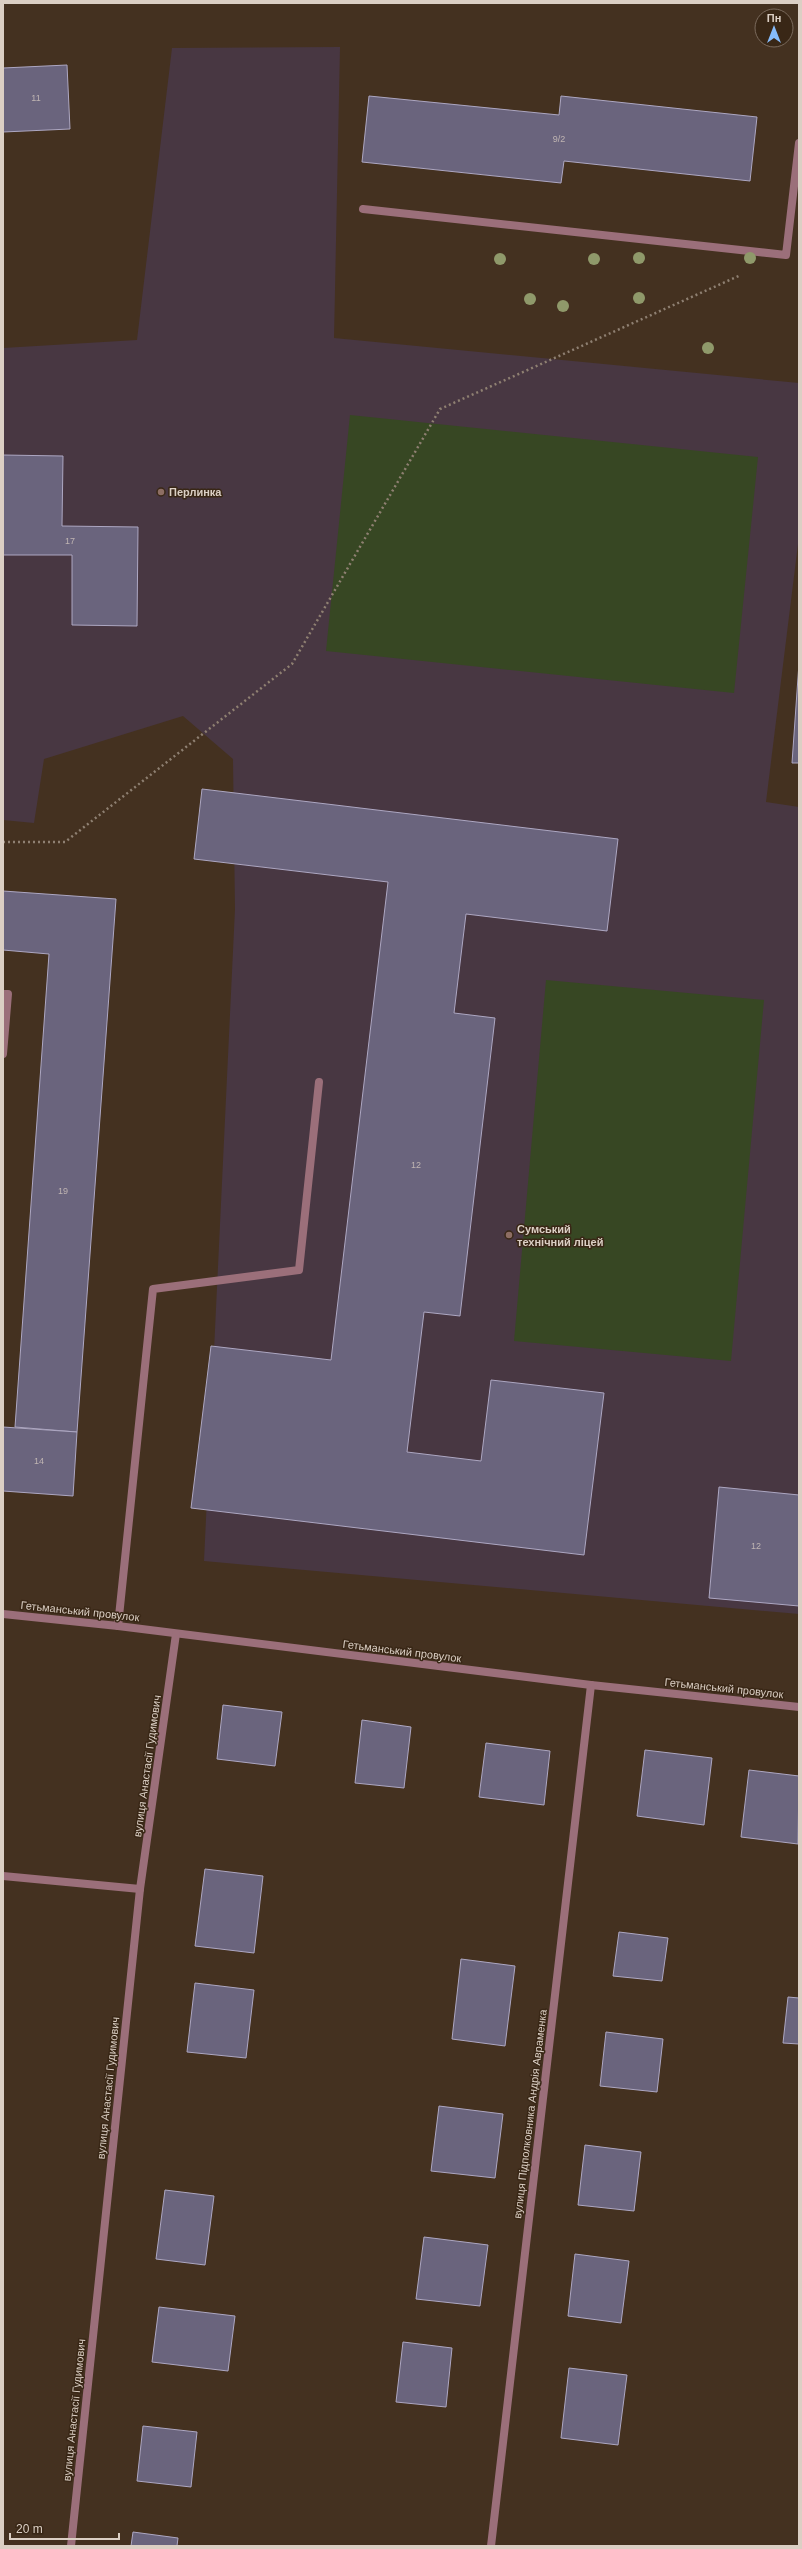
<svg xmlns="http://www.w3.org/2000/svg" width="802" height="2549" font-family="Helvetica,sans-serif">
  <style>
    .education { fill: #483742 }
    .green { fill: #374723 }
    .building { fill: #6a647d; stroke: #ada7c2 }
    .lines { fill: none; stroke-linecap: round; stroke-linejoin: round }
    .path { stroke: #8f8072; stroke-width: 2.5; stroke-dasharray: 2 3; stroke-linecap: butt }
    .lane { stroke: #9b6f7a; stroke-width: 8 }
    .street { stroke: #9b6f7a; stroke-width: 8 }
    .tree { fill: #8f996a }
    .education-dot { fill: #8d6e63; stroke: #392716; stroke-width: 1.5 }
    .labels { text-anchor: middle; stroke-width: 3; stroke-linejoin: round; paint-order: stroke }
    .number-label { font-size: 9px; fill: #bfb4b2 }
    .poi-label { font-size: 11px; font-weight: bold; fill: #dbcfc4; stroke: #392716; text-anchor: start }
    .street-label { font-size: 11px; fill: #dbcfc4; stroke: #392716 }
  </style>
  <rect width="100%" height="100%" fill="#443120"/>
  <path class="education" d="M 340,47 L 334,338 L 799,383 L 799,536 L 766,802 L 799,807 L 799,1614 L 204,1561 L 235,909 L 233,759 L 183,716 L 44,759 L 34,823 L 3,820 L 3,348 L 137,340 L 172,48 Z"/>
  <g class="green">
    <path d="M 350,415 L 758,457 L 734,693 L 326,651 Z"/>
    <path d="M 546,980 L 764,1000 L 731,1361 L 514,1341 Z"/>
  </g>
  <g class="building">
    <path d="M 67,65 L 70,129 L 3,132 L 3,68 Z"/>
    <path d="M 369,96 L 559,115 L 561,96 L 757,117 L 750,181 L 564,161 L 561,183 L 362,162 Z"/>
    <path d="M 3,455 L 63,456 L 62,526 L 138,527 L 137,626 L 72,625 L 72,555 L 3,555 Z"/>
    <path d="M 799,663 L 799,763 L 792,763 Z"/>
    <path d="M 202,789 L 618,839 L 607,931 L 466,914 L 454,1013 L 495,1018 L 460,1316 L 424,1312 L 407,1452 L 481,1461 L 491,1380 L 604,1393 L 584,1555 L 191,1508 L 211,1346 L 331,1360 L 388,882 L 194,859 Z"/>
    <path d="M 3,891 L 116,899 L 77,1432 L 15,1427 L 49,954 L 3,950 Z"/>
    <path d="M 3,1427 L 77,1432 L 73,1496 L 3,1491 Z"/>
    <path d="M 719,1487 L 799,1495 L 799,1606 L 709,1598 Z"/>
    <path d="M 223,1705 L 282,1712 L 275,1766 L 217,1759 Z"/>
    <path d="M 362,1720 L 411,1727 L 404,1788 L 355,1783 Z"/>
    <path d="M 486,1743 L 550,1751 L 544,1805 L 479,1797 Z"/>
    <path d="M 645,1750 L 712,1758 L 704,1825 L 637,1816 Z"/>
    <path d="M 749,1770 L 799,1776 L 798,1844 L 741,1837 Z"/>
    <path d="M 205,1869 L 263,1876 L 254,1953 L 195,1946 Z"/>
    <path d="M 619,1932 L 668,1938 L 662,1981 L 613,1976 Z"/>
    <path d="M 461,1959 L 515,1966 L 505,2046 L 452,2039 Z"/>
    <path d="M 195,1983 L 254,1990 L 246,2058 L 187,2052 Z"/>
    <path d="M 788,1997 L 799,1998 L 799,2044 L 783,2043 Z"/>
    <path d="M 606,2032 L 663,2039 L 657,2092 L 600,2086 Z"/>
    <path d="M 439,2106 L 503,2114 L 495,2178 L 431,2171 Z"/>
    <path d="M 585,2145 L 641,2152 L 634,2211 L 578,2205 Z"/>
    <path d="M 165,2190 L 214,2196 L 205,2265 L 156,2259 Z"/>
    <path d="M 424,2237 L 488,2245 L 480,2306 L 416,2299 Z"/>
    <path d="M 575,2254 L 629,2261 L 621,2323 L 568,2316 Z"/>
    <path d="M 159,2307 L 235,2316 L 228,2371 L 152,2362 Z"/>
    <path d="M 403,2342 L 452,2348 L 446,2407 L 396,2402 Z"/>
    <path d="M 569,2368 L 627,2375 L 618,2445 L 561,2438 Z"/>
    <path d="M 143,2426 L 197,2432 L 191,2487 L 137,2481 Z"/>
    <path d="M 133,2532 L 178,2538 L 177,2546 L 131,2546 Z"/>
  </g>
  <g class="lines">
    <path class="path" d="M 3,842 L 65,842 L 292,664 L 440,409 L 741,275"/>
    <g class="lane">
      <path d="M 363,209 L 786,255 L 799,143"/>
      <path d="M 3,994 L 8,994 L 3,1054"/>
      <path d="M 118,1626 L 153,1289 L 299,1270 L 319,1082"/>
      <path d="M 3,1876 L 140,1889"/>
    </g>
    <g class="street">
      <path d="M 3,1614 L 118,1626 L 591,1685 L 799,1707"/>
      <path d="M 71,2546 L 140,1889 L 176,1634"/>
      <path d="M 491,2546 L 591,1685"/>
    </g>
  </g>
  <g class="tree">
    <circle cx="639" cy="258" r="6"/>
    <circle cx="750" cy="258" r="6"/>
    <circle cx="500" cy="259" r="6"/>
    <circle cx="594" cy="259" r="6"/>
    <circle cx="639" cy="298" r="6"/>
    <circle cx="530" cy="299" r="6"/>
    <circle cx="563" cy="306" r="6"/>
    <circle cx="708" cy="348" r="6"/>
  </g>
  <g class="education-dot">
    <circle cx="161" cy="492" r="4"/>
    <circle cx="509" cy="1235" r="4"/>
  </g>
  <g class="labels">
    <g class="number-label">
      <text x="36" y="101">11</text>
      <text x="559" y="142">9/2</text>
      <text x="70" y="544">17</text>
      <text x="416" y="1168">12</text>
      <text x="63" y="1194">19</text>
      <text x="39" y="1464">14</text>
      <text x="756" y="1549">12</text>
    </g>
    <g class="poi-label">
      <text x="169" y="496">Перлинка</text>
      <text x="517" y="1233">Сумський<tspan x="517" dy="13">технічний ліцей</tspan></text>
    </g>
    <g class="street-label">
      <text transform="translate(80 1611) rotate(6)" y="4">Гетьманський провулок</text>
      <text transform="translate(402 1651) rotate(7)" y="4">Гетьманський провулок</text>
      <text transform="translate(724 1688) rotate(6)" y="4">Гетьманський провулок</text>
      <text transform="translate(147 1766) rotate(-82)" y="4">вулиця Анастасії Гудимович</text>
      <text transform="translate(108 2088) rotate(-84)" y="4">вулиця Анастасії Гудимович</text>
      <text transform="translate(530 2114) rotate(-83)" y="4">вулиця Підполковника Андрія Авраменка</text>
      <text transform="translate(74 2410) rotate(-84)" y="4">вулиця Анастасії Гудимович</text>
    </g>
  </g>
  <rect width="802" height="2549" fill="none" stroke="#dbcfc4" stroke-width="8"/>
  <g transform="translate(774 28)"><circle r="19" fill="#392716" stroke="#7a6a5c"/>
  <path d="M0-3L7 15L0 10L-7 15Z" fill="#85bbfb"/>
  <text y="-6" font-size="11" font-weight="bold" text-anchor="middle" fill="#dbcfc4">Пн</text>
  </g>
  <path d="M10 2533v6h109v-6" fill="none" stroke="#dbcfc4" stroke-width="2"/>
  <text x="16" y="2533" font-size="12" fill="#dbcfc4" stroke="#392716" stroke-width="3" paint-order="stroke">20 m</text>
</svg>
